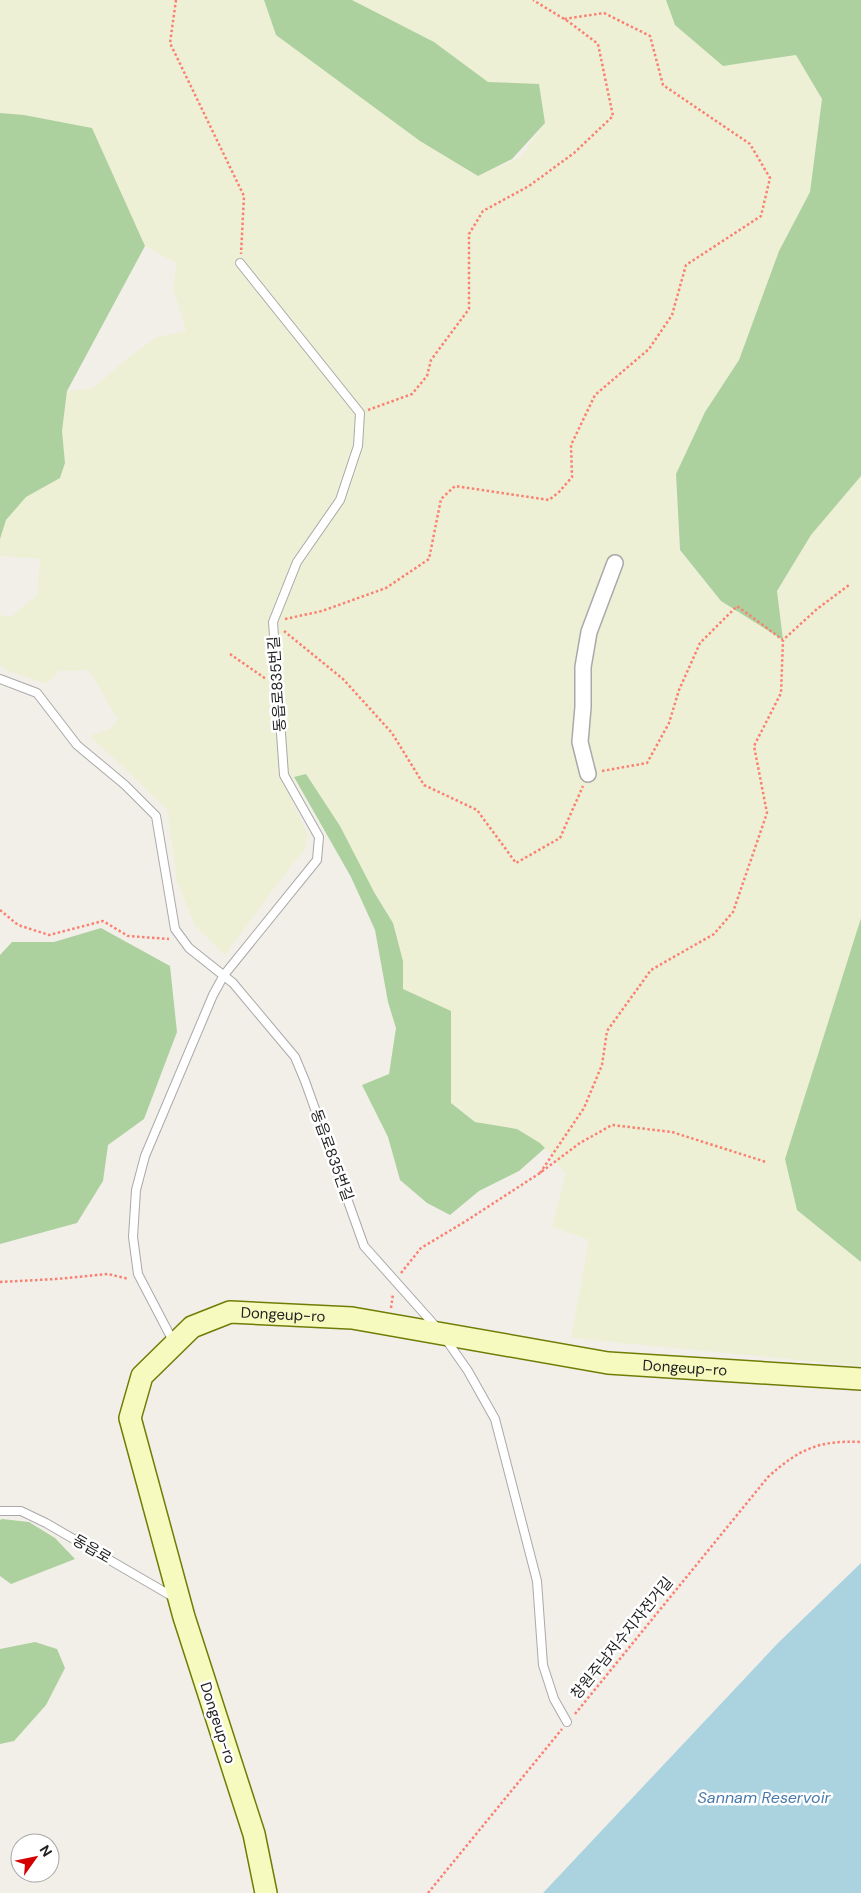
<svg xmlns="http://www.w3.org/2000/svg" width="861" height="1893" font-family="'DM Sans','Noto Sans KR',sans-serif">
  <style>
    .farmland { fill: #eef0d5 }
    .forest { fill: #add19e }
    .water { fill: #aad3df }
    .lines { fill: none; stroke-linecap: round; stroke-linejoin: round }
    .lane-casing { stroke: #a9a9a9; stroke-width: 10 }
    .street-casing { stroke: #a9a9a9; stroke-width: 18 }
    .secondary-casing { stroke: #707d05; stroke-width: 24 }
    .path { stroke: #fa8072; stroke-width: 2.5; stroke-dasharray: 2.5 2.5; stroke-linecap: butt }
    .lane { stroke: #fff; stroke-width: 8 }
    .street { stroke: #fff; stroke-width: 15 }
    .secondary { stroke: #f7fabf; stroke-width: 21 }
    .labels { text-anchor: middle; stroke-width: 5; stroke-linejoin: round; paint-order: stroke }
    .street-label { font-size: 15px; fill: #222; stroke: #fff }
    .water-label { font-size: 16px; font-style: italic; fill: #4a7aab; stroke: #fff }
  </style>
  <rect width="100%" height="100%" fill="#f2efe9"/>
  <path class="farmland" d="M 0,0 L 264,0 L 276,35 L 478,176 L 521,157 L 545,123 L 539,85 L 488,82 L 434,42 L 352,0 L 678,0 L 723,66 L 796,55 L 822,99 L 810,192 L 779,251 L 739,360 L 705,412 L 676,474 L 679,550 L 721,601 L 782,639 L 777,591 L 811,535 L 861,476 L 861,918 L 786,1159 L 797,1210 L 861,1262 L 861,1366 L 571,1338 L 589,1240 L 552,1227 L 566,1174 L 540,1143 L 517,1129 L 475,1122 L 451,1102 L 450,1073 L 403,989 L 403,961 L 393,923 L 374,892 L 294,777 L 284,783 L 308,835 L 305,849 L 290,867 L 225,955 L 195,926 L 177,882 L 167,809 L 90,736 L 111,728 L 118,720 L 89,670 L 59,671 L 47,684 L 8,671 L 0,665 L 0,615 L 11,617 L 37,595 L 40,559 L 0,556 L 0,539 L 6,520 L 26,497 L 60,478 L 65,463 L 62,431 L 67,391 L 93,388 L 129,357 L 157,337 L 186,331 L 173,288 L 176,263 L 145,246 L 92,128 L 24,115 L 0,113 Z"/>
  <g class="forest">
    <path d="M 264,0 L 352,0 L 434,42 L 488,82 L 539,84 L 545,123 L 512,159 L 478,176 L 420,141 L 276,35 Z"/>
    <path d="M 666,0 L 861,0 L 861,476 L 811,535 L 777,591 L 783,640 L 721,601 L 680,550 L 676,474 L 705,412 L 739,360 L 779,251 L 810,192 L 822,99 L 796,55 L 723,66 L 675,25 Z"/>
    <path d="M 0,113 L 24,115 L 92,128 L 145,246 L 67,391 L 62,431 L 65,463 L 60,478 L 26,497 L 6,520 L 0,539 Z"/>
    <path d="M 306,774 L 340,826 L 374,892 L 393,923 L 403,961 L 403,989 L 451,1011 L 451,1103 L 475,1122 L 517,1129 L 540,1143 L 545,1148 L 519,1171 L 479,1191 L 450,1215 L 427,1203 L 400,1180 L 388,1137 L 362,1085 L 389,1074 L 396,1028 L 388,1002 L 375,930 L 351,877 L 294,777 Z"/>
    <path d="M 861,918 L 861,1262 L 797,1210 L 785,1159 Z"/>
    <path d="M 101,928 L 170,966 L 177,1032 L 144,1119 L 108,1145 L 103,1181 L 77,1223 L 0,1244 L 0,955 L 12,942 L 54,942 Z"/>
    <path d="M 2,1519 L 29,1522 L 55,1538 L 75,1559 L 11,1584 L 0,1576 L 0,1520 Z"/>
    <path d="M 35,1642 L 57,1649 L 65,1668 L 46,1705 L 14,1741 L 0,1744 L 0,1649 Z"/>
  </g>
  <path class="water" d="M 861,1563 L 861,1893 L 543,1893 L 778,1643 Z"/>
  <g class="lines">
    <defs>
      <g id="lane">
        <path d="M 0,679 L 37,693 L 77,745 L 125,785 L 156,816 L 175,929 L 189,948 L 233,983 L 295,1057 L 305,1081 L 364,1246 L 438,1329"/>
        <path d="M 445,1338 L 468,1371 L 495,1419 L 537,1581 L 543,1665 L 554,1699 L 567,1722"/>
        <path d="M 174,1343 L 138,1274 L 133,1237 L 136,1190 L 145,1156 L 213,995 L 224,975 L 317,860 L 319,837 L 284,775 L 273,622 L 297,562 L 340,500 L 358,446 L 360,413 L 240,263"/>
        <path d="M 0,1511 L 21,1511 L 46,1523 L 175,1598"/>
      </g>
      <path id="street" d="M 588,774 L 580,742 L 583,707 L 583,667 L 589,632 L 615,563"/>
      <g id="secondary">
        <path id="s1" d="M 266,1893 L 254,1834 L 184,1617 L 130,1418 L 142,1376 L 192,1327 L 230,1312 L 352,1318 L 608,1363 L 861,1379"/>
      </g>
    </defs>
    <use href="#lane" class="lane-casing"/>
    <use href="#street" class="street-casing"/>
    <use href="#secondary" class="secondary-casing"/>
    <g class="path">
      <path d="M 176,0 L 170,43 L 244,196 L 241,254"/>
      <path d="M 368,410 L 412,394 L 427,376 L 431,360 L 469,309 L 469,234 L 483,211 L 529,186 L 574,153 L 613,116 L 598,44 L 569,22 L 533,0"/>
      <path d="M 285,619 L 322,611 L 386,588 L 429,559 L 441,499 L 455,486 L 549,500 L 559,492 L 572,477 L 571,445 L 595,395 L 649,349 L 672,315 L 686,265 L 761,216 L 770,178 L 750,144 L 663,85 L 650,36 L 604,13 L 564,19"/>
      <path d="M 284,631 L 343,679 L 392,733 L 424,785 L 477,810 L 516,863 L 560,838 L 583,786"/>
      <path d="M 230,654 L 266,679"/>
      <path d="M 602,771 L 647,763 L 669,723 L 679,690 L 700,643 L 737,606 L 783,640 L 817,609 L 849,585"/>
      <path d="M 0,910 L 18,925 L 49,935 L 103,921 L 128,936 L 169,939"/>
      <path d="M 540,1173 L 584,1108 L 602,1065 L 607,1031 L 651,970 L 714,934 L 733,912 L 767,813 L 754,746 L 781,693 L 783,640"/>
      <path d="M 401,1273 L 421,1248 L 466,1221 L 540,1173 L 580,1143 L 612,1125 L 672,1132 L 766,1162"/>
      <path d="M 0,1282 L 56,1279 L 108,1274 L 129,1279"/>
      <path d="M 391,1308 L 393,1294"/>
      <path d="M 575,1714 L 768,1477 C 799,1449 819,1440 861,1442"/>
      <path d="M 428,1893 L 562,1729"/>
    </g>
    <use href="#lane" class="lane"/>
    <use href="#street" class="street"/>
    <use href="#secondary" class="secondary"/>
  </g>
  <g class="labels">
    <g class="street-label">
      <text transform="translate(277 684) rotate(-94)" y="5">동읍로835번길</text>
      <text transform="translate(332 1155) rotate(70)" y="5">동읍로835번길</text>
      <text dy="5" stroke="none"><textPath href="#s1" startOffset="702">Dongeup-ro</textPath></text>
      <text dy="5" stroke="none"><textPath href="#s1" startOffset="1108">Dongeup-ro</textPath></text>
      <text transform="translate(92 1549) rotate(30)" y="5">동읍로</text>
      <text transform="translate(622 1638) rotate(-51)" y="5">창원주남저수지자전거길</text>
      <text transform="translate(218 1723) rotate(72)" y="5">Dongeup-ro</text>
    </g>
    <g class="water-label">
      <text x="764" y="1803">Sannam Reservoir</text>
    </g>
  </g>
  <g transform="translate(35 1858) rotate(57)"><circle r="24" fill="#ffffff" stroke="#a7a7a7"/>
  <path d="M0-4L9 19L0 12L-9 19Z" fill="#d40000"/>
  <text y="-8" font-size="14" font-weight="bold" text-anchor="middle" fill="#222222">N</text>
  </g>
</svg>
